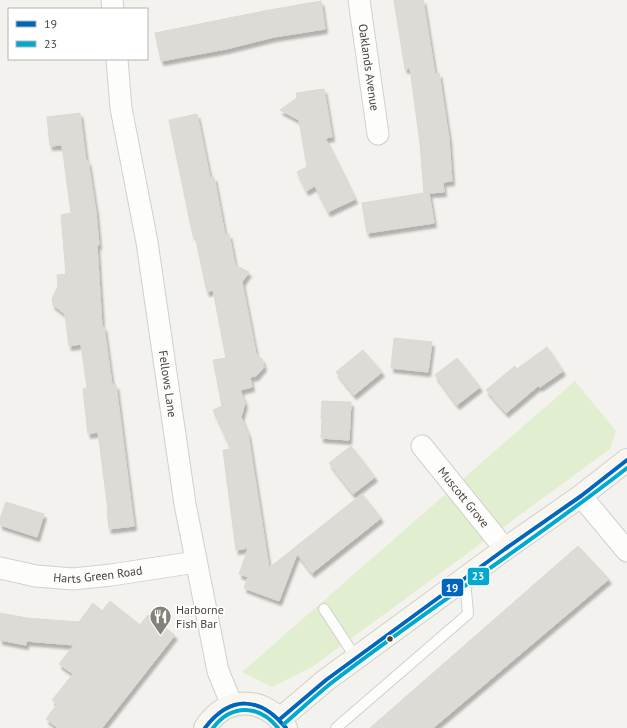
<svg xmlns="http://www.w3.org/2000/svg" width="627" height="728" font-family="'PT Sans',sans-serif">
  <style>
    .green { fill: #e1eecf }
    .building { fill: #dedbd6; stroke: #dcd9d4; filter: url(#shadow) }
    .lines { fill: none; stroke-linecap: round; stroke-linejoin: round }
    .lane-casing { stroke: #d2d0cb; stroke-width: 12 }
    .street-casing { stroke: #d2d0cb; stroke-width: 23 }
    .secondary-casing { stroke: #d3cfc5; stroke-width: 24 }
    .lane { stroke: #fdfdfc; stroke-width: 10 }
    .street { stroke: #fdfdfc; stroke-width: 21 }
    .secondary { stroke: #f7f6f1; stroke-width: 22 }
    .bus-1-casing { stroke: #fff; stroke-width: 7 }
    .bus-2-casing { stroke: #fff; stroke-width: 7 }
    .bus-1 { stroke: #0065bd; stroke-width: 4 }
    .bus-2 { stroke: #00a9ce; stroke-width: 4 }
    .bus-dot { fill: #4b4439; stroke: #fff; stroke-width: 1.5 }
    .labels { text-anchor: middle; stroke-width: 3.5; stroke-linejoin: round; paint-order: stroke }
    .street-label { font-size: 12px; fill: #4b4439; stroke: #fff }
    .poi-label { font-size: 12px; fill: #4b4439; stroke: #fff; text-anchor: start }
    .line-badge { stroke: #fff; stroke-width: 1.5 }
    .badge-label { font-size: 11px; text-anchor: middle; font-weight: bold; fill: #fff }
  </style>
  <defs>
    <filter id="shadow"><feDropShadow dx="2.5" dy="4.5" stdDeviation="1" flood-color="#0004"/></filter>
  </defs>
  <rect width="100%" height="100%" fill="#f4f2ee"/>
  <path class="green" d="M 575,381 L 616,431 L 610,449 L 312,667 L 272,687 L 242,672 Z"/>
  <g class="building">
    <path d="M 394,0 L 423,0 L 435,74 L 439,73 L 449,139 L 452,181 L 443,182 L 444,192 L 429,193 L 434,223 L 367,233 L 362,203 L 424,193 L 420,144 L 410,68 L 405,69 Z"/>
    <path d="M 321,1 L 325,29 L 274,37 L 226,49 L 161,61 L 155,33 L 264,11 Z"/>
    <path d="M 324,89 L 332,137 L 325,138 L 355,199 L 328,212 L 315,186 L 306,191 L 297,172 L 307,167 L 299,120 L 280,110 L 297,98 L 296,93 Z"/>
    <path d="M 80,113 L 86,161 L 88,161 L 96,212 L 99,245 L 97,245 L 102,327 L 104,327 L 112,385 L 116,385 L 134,526 L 109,529 L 107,511 L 108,510 L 98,432 L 88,434 L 83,389 L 87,388 L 81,344 L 69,346 L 65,314 L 53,305 L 52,299 L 58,286 L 57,275 L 66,274 L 61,215 L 71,213 L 62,145 L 50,146 L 47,117 Z"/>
    <path d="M 197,114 L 210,178 L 214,177 L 225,235 L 229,234 L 235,265 L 249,272 L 242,282 L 256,354 L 262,359 L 264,367 L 256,376 L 250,377 L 252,387 L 240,390 L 245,403 L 241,417 L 248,434 L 269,568 L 362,494 L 381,518 L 312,573 L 297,554 L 279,601 L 244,588 L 248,577 L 239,574 L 248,548 L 236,550 L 223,450 L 231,449 L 213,410 L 222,406 L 213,360 L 226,358 L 213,290 L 207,292 L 195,235 L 193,236 L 169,120 Z"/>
    <path d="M 394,338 L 432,342 L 428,372 L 391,368 Z"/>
    <path d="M 547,347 L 563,371 L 540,387 L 538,386 L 506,413 L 486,390 L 515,366 L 517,369 Z"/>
    <path d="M 363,350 L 382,372 L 354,395 L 336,372 Z"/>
    <path d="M 457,358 L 480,387 L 457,405 L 435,375 Z"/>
    <path d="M 322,401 L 351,402 L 349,440 L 321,438 L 322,418 L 321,418 Z"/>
    <path d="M 351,446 L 375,477 L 353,494 L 329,463 Z"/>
    <path d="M 6,502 L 44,514 L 37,537 L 0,525 L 0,519 Z"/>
    <path d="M 578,546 L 609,579 L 433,728 L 370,728 Z"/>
    <path d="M 110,601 L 140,625 L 148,615 L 175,635 L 102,728 L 58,728 L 46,719 L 57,704 L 52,700 L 73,674 L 59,664 L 74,645 L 26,641 L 26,645 L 0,640 L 0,613 L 27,618 L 79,622 L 93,603 L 102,611 Z"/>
  </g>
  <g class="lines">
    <defs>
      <g id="lane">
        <path d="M 324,609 L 356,658"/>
        <path d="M 336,728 L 468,614 L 465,580"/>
      </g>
      <g id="street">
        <path d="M 112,0 L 113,9"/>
        <path id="s1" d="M 359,0 L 378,134"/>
        <path id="s2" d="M 117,59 L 121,108 L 147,242 L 185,504 L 218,671 L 232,705"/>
        <path id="s3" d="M 422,446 L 505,549"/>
        <path d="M 581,496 L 627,551"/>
        <path id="s4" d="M 0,568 L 36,576 L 73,579 L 111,575 L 196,562"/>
      </g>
      <g id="secondary">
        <path d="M 280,719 L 326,680 L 505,549 L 581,496 L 627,460"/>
        <path d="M 205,728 C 225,695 266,696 286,728"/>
      </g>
    </defs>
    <use href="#lane" class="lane-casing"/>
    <use href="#street" class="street-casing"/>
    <use href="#secondary" class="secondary-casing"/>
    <use href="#lane" class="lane"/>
    <use href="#street" class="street"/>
    <use href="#secondary" class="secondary"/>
    <defs>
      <g id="bus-1">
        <path d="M 280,719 L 326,680 L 505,549 L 581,496 L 627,460"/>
        <path d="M 205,728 C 230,695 260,696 286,728"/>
      </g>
      <g id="bus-2">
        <path d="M 284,724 C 299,711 314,697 330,684 C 427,609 531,543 627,468"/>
        <path d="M 213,728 C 231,704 259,704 278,728"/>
      </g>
    </defs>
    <use href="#bus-1" class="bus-1-casing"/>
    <use href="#bus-2" class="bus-2-casing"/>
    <use href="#bus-1" class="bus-1"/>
    <use href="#bus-2" class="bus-2"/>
  </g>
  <defs>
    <symbol id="restaurant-pin" viewBox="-11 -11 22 30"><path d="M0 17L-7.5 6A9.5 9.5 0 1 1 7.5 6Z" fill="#868178" stroke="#fff"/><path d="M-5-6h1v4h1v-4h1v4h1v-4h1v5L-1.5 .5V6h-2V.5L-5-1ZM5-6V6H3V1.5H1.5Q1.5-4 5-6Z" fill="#fff"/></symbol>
  </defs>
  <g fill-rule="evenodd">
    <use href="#restaurant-pin" x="148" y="604" width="25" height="34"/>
  </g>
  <circle class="bus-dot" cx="390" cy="639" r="3.5"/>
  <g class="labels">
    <g class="street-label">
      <text dy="4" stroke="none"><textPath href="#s1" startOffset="68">Oaklands Avenue</textPath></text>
      <text dy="4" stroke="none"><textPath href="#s2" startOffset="329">Fellows Lane</textPath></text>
      <text dy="4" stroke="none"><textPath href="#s3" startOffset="66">Muscott Grove</textPath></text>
      <text dy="4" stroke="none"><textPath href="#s4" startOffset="99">Harts Green Road</textPath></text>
    </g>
    <g class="poi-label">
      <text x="176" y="614">Harborne<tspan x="176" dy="14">Fish Bar</tspan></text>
    </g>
  </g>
  <g class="line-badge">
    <rect x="467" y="567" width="23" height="19" rx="4" fill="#00a9ce"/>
    <rect x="441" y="578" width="23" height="19" rx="4" fill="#0065bd"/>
  </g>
  <g class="badge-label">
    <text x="478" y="580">23</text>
    <text x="452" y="592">19</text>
  </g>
  <rect x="8" y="8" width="140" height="52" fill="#ffffff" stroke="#b7b4b0"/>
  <rect x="16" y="21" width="20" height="6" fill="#0065bd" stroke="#b7b4b0"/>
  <text x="44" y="28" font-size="12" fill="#4b4439">19</text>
  <rect x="16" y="41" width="20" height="6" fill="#00a9ce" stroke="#b7b4b0"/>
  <text x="44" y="48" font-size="12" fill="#4b4439">23</text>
</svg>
